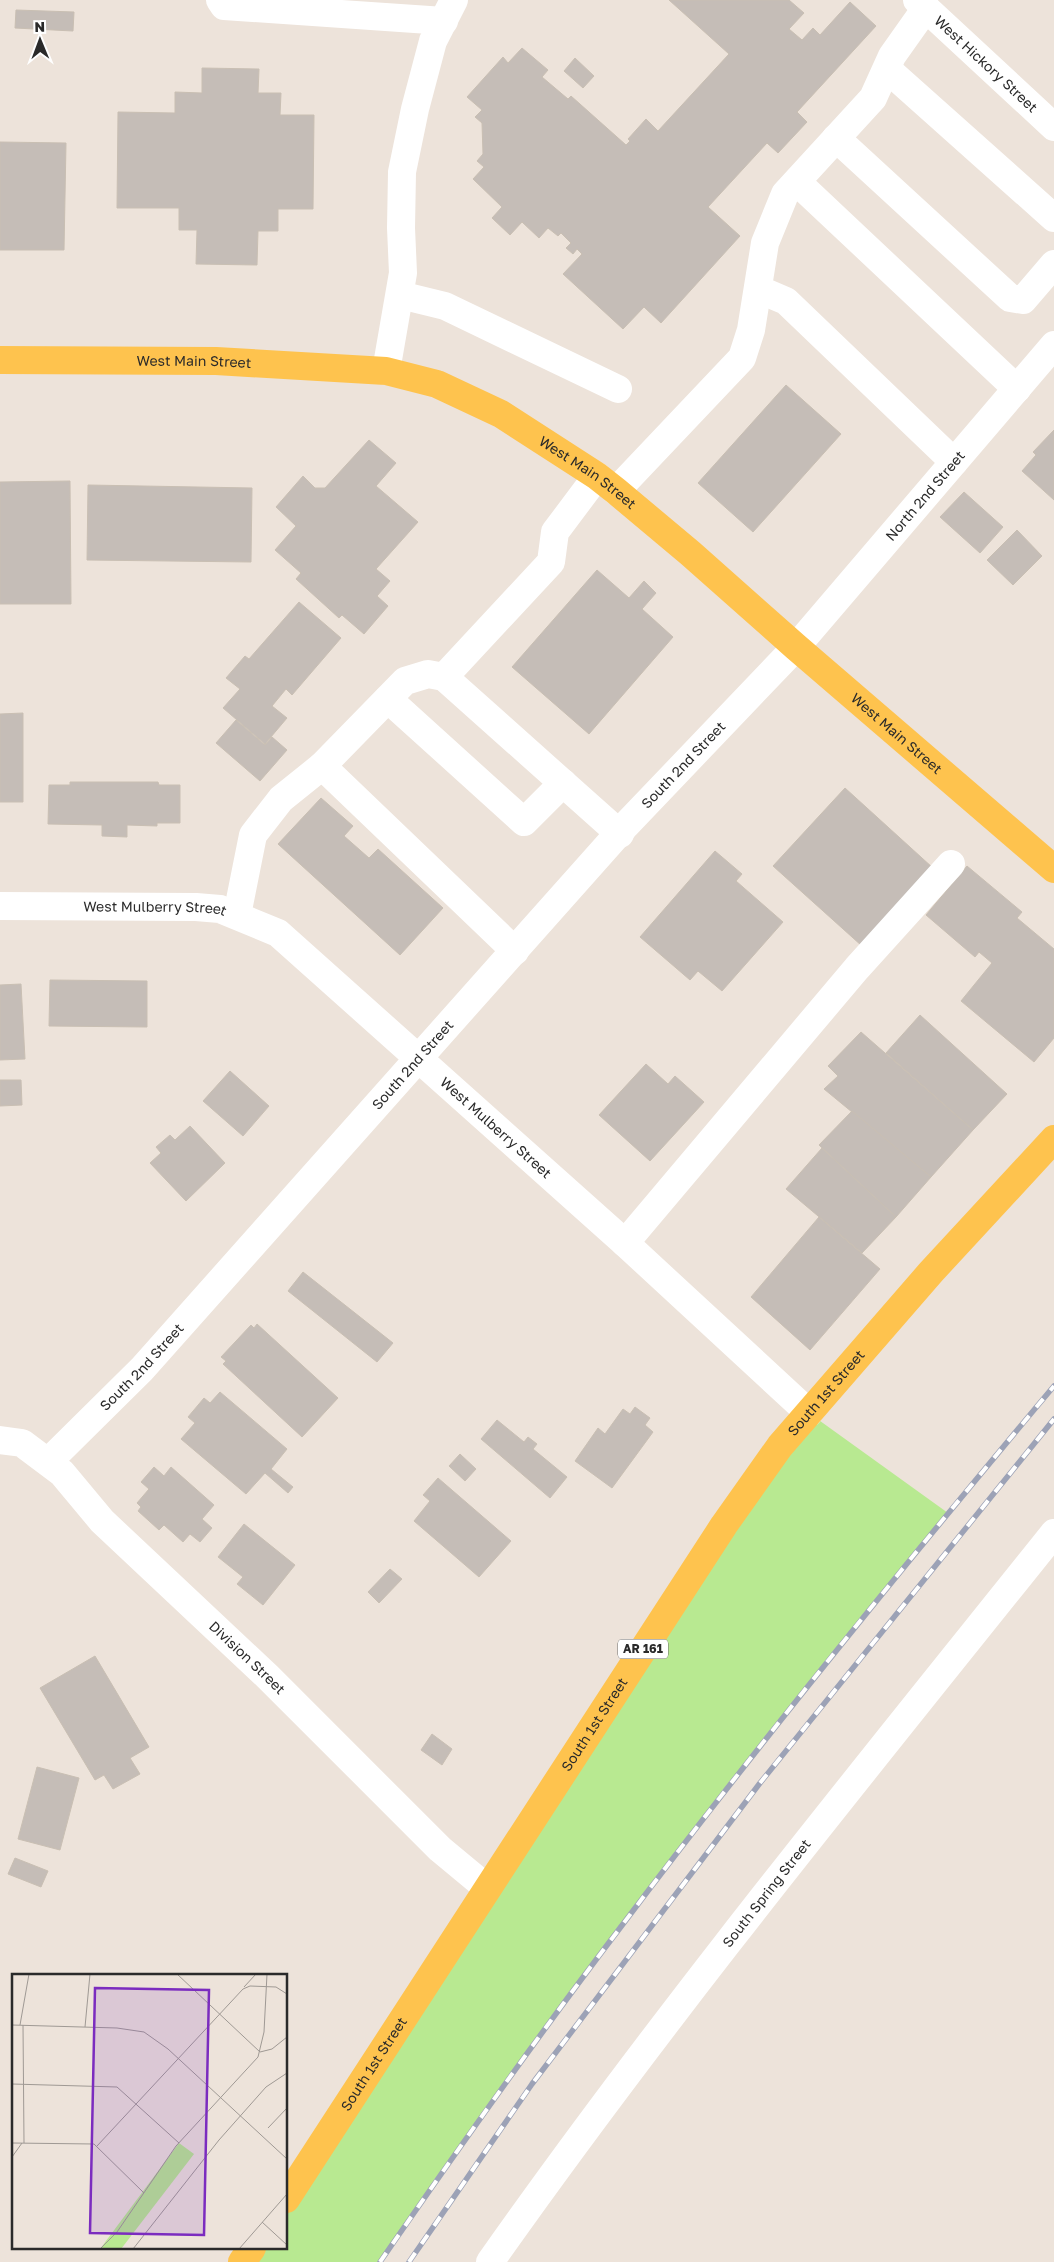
<svg xmlns="http://www.w3.org/2000/svg" width="1054" height="2262" font-family="'Golos Text',sans-serif">
  <style>
    .green { fill: #b8e991 }
    .building { fill: #c5bdb7; stroke: #c9bfb3 }
    .lines { fill: none; stroke-linecap: round; stroke-linejoin: round }
    .minor { stroke: #fff; stroke-width: 28 }
    .major { stroke: #fec34e; stroke-width: 28 }
    .rail-casing { stroke: #9ca2b6; stroke-width: 5.5 }
    .rail { stroke: #fff; stroke-width: 4; stroke-dasharray: 11; stroke-linecap: butt }
    .labels { text-anchor: middle; stroke-width: 4; stroke-linejoin: round; paint-order: stroke }
    .shield { fill: #fff; stroke: #6a6a6a; stroke-width: 1 }
    .shield-label { font-size: 12px; font-weight: bold; fill: #2a2a2a }
    .street-label { font-size: 14px; fill: #2a2a2a; stroke: #fff }
    .inset-road { fill: none; stroke: #9f9994; stroke-width: 1 }
    .view { fill: #7b2cbf; fill-opacity: 0.15; stroke: #7b2cbf; stroke-width: 2.5 }
    .inset-edge { fill: none; stroke: #2a2a2a; stroke-width: 2.5 }
  </style>
  <rect width="100%" height="100%" fill="#ede3da"/>
  <path class="green" d="M 809,1413 L 948,1513 C 837,1650 726,1787 620,1928 C 537,2037 458,2149 380,2262 L 242,2262 L 252,2248 L 286,2248 L 286,2199 Z"/>
  <g class="building">
    <path d="M 669,0 L 789,0 L 804,13 L 789,29 L 802,40 L 813,28 L 820,35 L 850,2 L 876,26 L 797,112 L 807,122 L 778,153 L 767,143 L 708,207 L 740,236 L 661,323 L 644,307 L 623,329 L 563,274 L 582,254 L 577,249 L 573,254 L 566,248 L 571,243 L 561,233 L 558,236 L 548,228 L 539,238 L 522,222 L 510,235 L 492,218 L 502,207 L 473,179 L 484,167 L 477,161 L 483,154 L 482,123 L 475,117 L 482,110 L 467,97 L 503,57 L 508,63 L 522,48 L 548,70 L 542,77 L 568,99 L 571,96 L 626,145 L 630,141 L 628,139 L 646,119 L 658,131 L 729,54 Z"/>
    <path d="M 16,10 L 74,12 L 73,31 L 15,28 Z"/>
    <path d="M 575,58 L 594,76 L 583,88 L 564,71 Z"/>
    <path d="M 202,68 L 259,69 L 258,93 L 281,93 L 280,115 L 314,115 L 313,209 L 278,209 L 278,231 L 258,231 L 257,265 L 196,264 L 197,230 L 179,230 L 179,208 L 117,208 L 118,112 L 175,113 L 175,92 L 202,93 Z"/>
    <path d="M 0,142 L 66,143 L 64,250 L 0,250 Z"/>
    <path d="M 786,385 L 841,434 L 753,532 L 698,483 Z"/>
    <path d="M 1054,430 L 1054,500 L 1022,471 L 1036,455 L 1033,452 Z"/>
    <path d="M 369,440 L 396,463 L 376,486 L 418,522 L 376,569 L 390,581 L 377,596 L 388,606 L 364,634 L 342,615 L 339,618 L 296,579 L 301,573 L 275,550 L 296,526 L 276,507 L 303,476 L 315,488 L 325,488 Z"/>
    <path d="M 70,481 L 71,604 L 0,604 L 0,482 Z"/>
    <path d="M 88,485 L 252,488 L 251,562 L 87,560 Z"/>
    <path d="M 964,492 L 1003,527 L 980,553 L 940,517 Z"/>
    <path d="M 1017,530 L 1042,556 L 1013,585 L 987,560 Z"/>
    <path d="M 597,570 L 629,598 L 644,581 L 656,593 L 642,609 L 673,637 L 589,734 L 512,667 Z"/>
    <path d="M 299,602 L 341,638 L 292,695 L 286,689 L 272,706 L 287,718 L 265,744 L 223,708 L 240,689 L 226,678 L 245,656 L 249,659 Z"/>
    <path d="M 23,713 L 23,802 L 0,802 L 0,714 Z"/>
    <path d="M 236,720 L 265,745 L 272,737 L 287,750 L 260,781 L 216,743 Z"/>
    <path d="M 70,782 L 158,782 L 159,785 L 180,785 L 180,823 L 157,823 L 157,826 L 127,825 L 127,837 L 102,836 L 102,825 L 48,824 L 49,785 L 70,785 Z"/>
    <path d="M 845,788 L 933,868 L 862,946 L 773,866 Z"/>
    <path d="M 321,798 L 353,826 L 344,836 L 369,858 L 378,849 L 443,908 L 400,955 L 278,844 Z"/>
    <path d="M 715,851 L 742,874 L 736,881 L 783,922 L 722,991 L 698,971 L 690,980 L 640,937 Z"/>
    <path d="M 967,866 L 1022,912 L 1017,918 L 1054,949 L 1054,1038 L 1034,1062 L 961,1001 L 992,963 L 979,952 L 975,957 L 926,915 Z"/>
    <path d="M 50,980 L 147,981 L 147,1027 L 49,1026 Z"/>
    <path d="M 21,984 L 25,1059 L 0,1060 L 0,985 Z"/>
    <path d="M 920,1015 L 1007,1094 L 973,1130 L 886,1053 Z"/>
    <path d="M 861,1032 L 973,1130 L 931,1177 L 824,1089 L 838,1076 L 828,1066 Z"/>
    <path d="M 646,1064 L 668,1084 L 675,1076 L 704,1102 L 650,1161 L 599,1115 Z"/>
    <path d="M 230,1071 L 269,1106 L 243,1136 L 203,1101 Z"/>
    <path d="M 0,1080 L 21,1080 L 22,1105 L 0,1106 Z"/>
    <path d="M 852,1111 L 931,1177 L 896,1217 L 819,1145 Z"/>
    <path d="M 190,1126 L 225,1163 L 186,1201 L 150,1163 L 161,1153 L 156,1147 L 170,1135 L 175,1140 Z"/>
    <path d="M 822,1148 L 896,1217 L 862,1253 L 786,1189 Z"/>
    <path d="M 819,1217 L 880,1269 L 810,1350 L 751,1297 Z"/>
    <path d="M 303,1272 L 393,1343 L 377,1362 L 288,1291 Z"/>
    <path d="M 257,1324 L 338,1398 L 302,1437 L 223,1364 L 226,1361 L 221,1357 L 251,1325 L 254,1328 Z"/>
    <path d="M 220,1392 L 287,1449 L 271,1469 L 293,1487 L 288,1493 L 265,1473 L 246,1494 L 181,1439 L 195,1423 L 188,1417 L 204,1398 L 210,1403 Z"/>
    <path d="M 635,1407 L 650,1418 L 645,1425 L 653,1432 L 612,1488 L 575,1461 L 598,1428 L 605,1434 L 623,1409 L 630,1414 Z"/>
    <path d="M 497,1420 L 524,1442 L 528,1437 L 537,1444 L 533,1449 L 567,1477 L 550,1498 L 481,1439 Z"/>
    <path d="M 460,1454 L 476,1469 L 465,1481 L 449,1466 Z"/>
    <path d="M 154,1467 L 164,1476 L 171,1467 L 214,1505 L 202,1519 L 212,1528 L 200,1542 L 190,1534 L 183,1542 L 164,1525 L 159,1530 L 138,1511 L 141,1507 L 137,1503 L 149,1489 L 141,1482 Z"/>
    <path d="M 438,1478 L 511,1541 L 479,1577 L 414,1521 L 430,1501 L 423,1495 Z"/>
    <path d="M 244,1524 L 295,1565 L 263,1605 L 237,1584 L 243,1577 L 218,1557 Z"/>
    <path d="M 390,1569 L 402,1579 L 379,1603 L 368,1592 Z"/>
    <path d="M 95,1656 L 149,1747 L 130,1758 L 140,1774 L 113,1789 L 104,1775 L 95,1780 L 40,1688 Z"/>
    <path d="M 432,1734 L 452,1749 L 442,1765 L 421,1750 Z"/>
    <path d="M 37,1767 L 79,1778 L 60,1850 L 18,1839 Z"/>
    <path d="M 15,1858 L 48,1871 L 41,1887 L 8,1874 Z"/>
  </g>
  <g class="lines">
    <g class="minor">
      <path d="M 220,0 L 224,6 L 444,21"/>
      <path id="s1" d="M 917,0 L 1054,127"/>
      <path d="M 887,69 L 1054,218"/>
      <path d="M 836,138 L 1010,298 L 1023,300 L 1054,264"/>
      <path d="M 797,182 L 1017,389"/>
      <path d="M 758,289 L 786,301 L 954,462"/>
      <path d="M 400,295 L 445,306 L 618,389"/>
      <path d="M 386,371 L 403,273 L 401,228 L 402,172 L 415,109 L 433,41 L 454,0"/>
      <path d="M 616,491 L 742,358 L 751,330 L 765,243 L 785,194 L 873,98 L 892,56 L 926,8"/>
      <path d="M 444,677 L 620,834"/>
      <path d="M 388,699 L 524,822 L 563,783"/>
      <path d="M 322,766 L 515,951"/>
      <path id="s2" d="M 0,906 L 196,907 L 220,909 L 278,933 L 625,1243 L 809,1413"/>
      <path d="M 237,915 L 253,835 L 281,799 L 322,766 L 405,681 L 428,674 L 444,677 L 551,562 L 555,532 L 597,476"/>
      <path d="M 625,1243 L 857,968 L 951,864"/>
      <path id="s3" d="M 0,1440 L 22,1443 L 62,1473 L 102,1521 L 267,1676 L 440,1849 L 487,1888"/>
      <path id="s4" d="M 49,1461 L 142,1369 L 626,825 L 796,647 L 1054,345"/>
      <path id="s5" d="M 490,2262 C 667,2011 862,1773 1054,1533"/>
    </g>
    <g class="major">
      <path id="s6" d="M 0,360 L 216,361 L 386,371 L 437,384 L 501,414 L 597,476 L 616,491 L 690,553 L 796,647 L 1054,869"/>
      <path id="s7" d="M 286,2199 L 724,1525 L 780,1446 L 931,1272 L 1054,1139"/>
      <path d="M 242,2262 L 252,2248"/>
    </g>
    <defs>
      <g id="rail">
        <path d="M 380,2262 C 458,2149 537,2037 620,1928 C 759,1743 905,1564 1054,1386"/>
        <path d="M 409,2262 L 532,2084 L 760,1783 L 1054,1419"/>
      </g>
    </defs>
    <use href="#rail" class="rail-casing"/>
    <use href="#rail" class="rail"/>
  </g>
  <g class="labels">
    <rect class="shield" x="618" y="1639.5" width="50" height="19" rx="4"/>
    <g class="shield-label">
      <text x="643" y="1653">AR 161</text>
    </g>
    <g class="street-label">
      <text dy="5" stroke="none"><textPath href="#s1" startOffset="94">West Hickory Street</textPath></text>
      <text dy="5" stroke="none"><textPath href="#s6" startOffset="194">West Main Street</textPath></text>
      <text dy="5" stroke="none"><textPath href="#s6" startOffset="614">West Main Street</textPath></text>
      <text dy="5" stroke="none"><textPath href="#s4" startOffset="1304">North 2nd Street</textPath></text>
      <text dy="5" stroke="none"><textPath href="#s6" startOffset="1019">West Main Street</textPath></text>
      <text dy="5" stroke="none"><textPath href="#s4" startOffset="942">South 2nd Street</textPath></text>
      <text dy="5" stroke="none"><textPath href="#s2" startOffset="155">West Mulberry Street</textPath></text>
      <text dy="5" stroke="none"><textPath href="#s4" startOffset="538">South 2nd Street</textPath></text>
      <text dy="5" stroke="none"><textPath href="#s2" startOffset="575">West Mulberry Street</textPath></text>
      <text dy="5" stroke="none"><textPath href="#s4" startOffset="132">South 2nd Street</textPath></text>
      <text dy="5" stroke="none"><textPath href="#s7" startOffset="971">South 1st Street</textPath></text>
      <text dy="5" stroke="none"><textPath href="#s3" startOffset="334">Division Street</textPath></text>
      <text dy="5" stroke="none"><textPath href="#s7" startOffset="566">South 1st Street</textPath></text>
      <text dy="5" stroke="none"><textPath href="#s5" startOffset="461">South Spring Street</textPath></text>
      <text dy="5" stroke="none"><textPath href="#s7" startOffset="161">South 1st Street</textPath></text>
    </g>
  </g>
  <g transform="translate(12 1974)">
    <rect width="275" height="275" fill="#ede3da"/>
    <path d="M 167,169 L 182,180 L 109,275 L 88,275 Z" fill="#b8e991"/>
    <path class="inset-road" d="M 165,0 L 248,78 L 260,75 L 275,63M 232,13 L 244,0M 0,51 L 105,54 L 132,58 L 156,75 L 275,185M 8,51 L 17,0M 11,51 L 12,169M 73,53 L 78,0M 0,110 L 105,113 L 167,169M 256,154 L 275,134M 0,169 L 82,170 L 132,219M 85,172 L 231,15 L 238,12 L 264,13 L 275,20M 0,183 L 10,169M 250,248 L 275,271M 88,275 L 105,258 L 164,172 L 246,83 L 252,58 L 255,0M 121,275 L 207,166 L 254,113 L 275,99M 227,275 L 275,220"/>
    <path class="view" d="M 83,14 L 197,16 L 192,261 L 78,259 Z"/>
    <rect width="275" height="275" class="inset-edge"/>
  </g>
  <g transform="translate(40 40) rotate(359)" stroke="#ffffff" stroke-width="4" paint-order="stroke">
  <path d="M0-4L9 19L0 12L-9 19Z" fill="#2a2a2a"/>
  <text y="-8" font-size="14" font-weight="bold" text-anchor="middle" fill="#2a2a2a">N</text>
  </g>
</svg>
